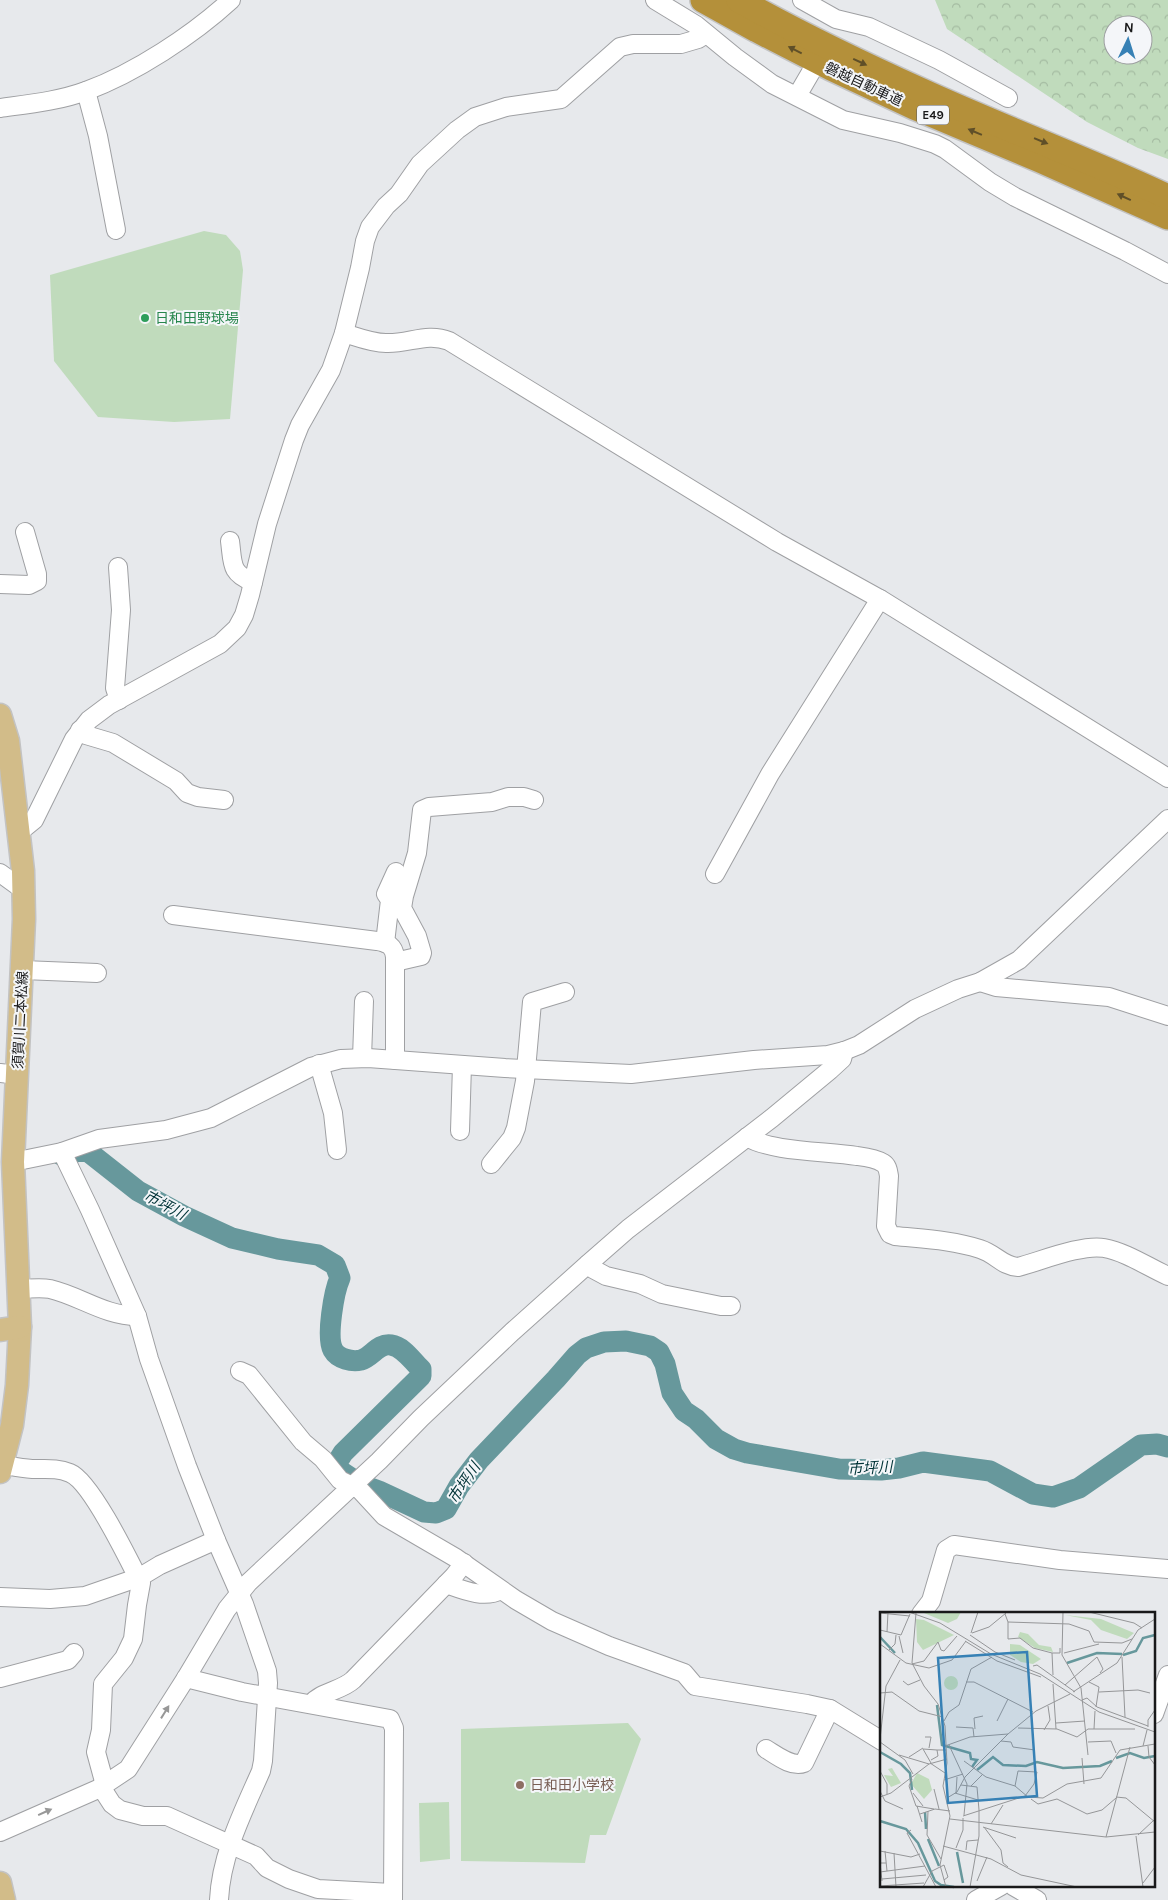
<svg xmlns="http://www.w3.org/2000/svg" width="1168" height="1900" font-family="Karla,'Noto Sans JP',sans-serif">
  <style>
    .forest { fill: url(#forest-crowns); fill-rule: evenodd }
    .pitch { fill: #c0dbbc }
    .lines { fill: none; stroke-linecap: round; stroke-linejoin: round }
    .river { stroke: #67989c; stroke-width: 21 }
    .minor-casing { stroke: #9fa0a3; stroke-width: 20 }
    .major-casing { stroke: #c3c3c3; stroke-width: 25 }
    .highway-casing { stroke: #c3c3c3; stroke-width: 28 }
    .minor { stroke: #fff; stroke-width: 18 }
    .major { stroke: #d2bc89; stroke-width: 22 }
    .highway { stroke: #b4903a; stroke-width: 25 }
    .oneway { fill: #5f4f28 }
    .oneway2 { fill: #989898 }
    .leisure-dot { fill: #2e9e5b; stroke: #f4f6f9; stroke-width: 2 }
    .education-dot { fill: #8d6e63; stroke: #f4f6f9; stroke-width: 2 }
    .labels { text-anchor: middle; stroke-width: 4; stroke-linejoin: round; paint-order: stroke }
    .shield { fill: #f4f6f9; stroke: #5b5b5d; stroke-width: 1 }
    .shield-label { font-size: 12px; font-weight: bold; fill: #19191a }
    .street-label { font-size: 14px; fill: #19191a; stroke: #f4f6f9 }
    .leisure-label { font-size: 14px; fill: #27864d; stroke: #f4f6f9; text-anchor: start }
    .education-label { font-size: 14px; fill: #785e54; stroke: #f4f6f9; text-anchor: start }
    .water-label { font-size: 15px; font-style: italic; fill: #013337; stroke: #f4f6f9 }
    .inset-river { fill: none; stroke: #67989c; stroke-width: 2.5 }
    .inset-road { fill: none; stroke: #959698; stroke-width: 1 }
    .view { fill: #3781b5; fill-opacity: 0.15; stroke: #3781b5; stroke-width: 2.5 }
    .inset-edge { fill: none; stroke: #19191a; stroke-width: 2.5 }
  </style>
  <defs>
    <pattern id="forest-crowns" width="20" height="18" patternUnits="userSpaceOnUse" patternTransform="scale(1.25)"><rect width="20" height="18" fill="#c0dbbc"/><path d="M2 6a3 3 0 1 1 6 0M12 15a3 3 0 1 1 6 0" fill="none" stroke="#a4bba1"/></pattern>
  </defs>
  <rect width="100%" height="100%" fill="#e7e9ec"/>
  <path class="forest" d="M 935,0 L 1168,0 L 1168,159 L 1138,148 L 1087,122 L 947,29 ZM 1113,25 L 1143,25 L 1143,55 L 1113,55 Z"/>
  <g class="pitch">
    <path d="M 204,231 L 226,235 L 240,251 L 243,270 L 230,419 L 174,422 L 98,417 L 54,361 L 50,275 Z"/>
    <path d="M 628,1723 L 641,1739 L 606,1835 L 590,1835 L 585,1863 L 461,1861 L 461,1729 Z"/>
    <path d="M 449,1802 L 450,1859 L 420,1862 L 419,1803 Z"/>
  </g>
  <g class="lines">
    <path class="river" d="M 61,1155 L 86,1150 L 138,1191 L 184,1216 L 232,1238 L 278,1249 L 318,1255 L 335,1265 L 340,1278 C 334,1291 326,1337 333,1350 C 338,1359 352,1362 361,1360 C 372,1357 378,1343 391,1345 C 404,1347 412,1361 421,1369 L 421,1376 L 417,1380 L 343,1453 L 335,1466 L 336,1468 L 360,1484 L 379,1491 L 424,1512 L 436,1513 L 446,1509 L 459,1486 L 479,1460 L 556,1379 L 577,1355 L 586,1348 L 604,1342 L 626,1341 L 650,1346 L 659,1352 L 665,1364 L 672,1393 L 684,1411 L 696,1419 L 716,1439 L 734,1449 L 747,1453 L 839,1469 L 881,1470 L 899,1468 L 923,1462 L 990,1471 L 1033,1494 L 1053,1497 L 1079,1488 L 1141,1445 L 1157,1444 L 1168,1447"/>
    <defs>
      <g id="minor">
        <path d="M 655,0 L 696,25 L 735,57 L 772,84 L 843,120 L 900,133 L 935,144 L 945,149 L 990,182 L 1015,197 L 1125,251 L 1168,274"/>
        <path d="M 802,0 L 836,19 L 869,27 L 939,60 L 1008,98"/>
        <path d="M 86,91 L 98,136 L 116,230"/>
        <path d="M 797,96 L 811,72"/>
        <path d="M 0,108 C 29,104 59,101 86,91 C 135,73 193,35 231,0"/>
        <path d="M 344,333 C 357,337 372,343 386,343 C 409,344 427,332 449,341 L 777,542 L 880,599 L 1168,778"/>
        <path d="M 230,541 C 233,564 230,573 253,582"/>
        <path d="M 118,567 L 121,610 L 115,688 L 119,700"/>
        <path d="M 0,584 L 29,585 L 37,581 L 37,574 L 25,532"/>
        <path d="M 80,730 L 86,735 L 113,743 L 176,781 L 187,793 L 198,797 L 224,800"/>
        <path d="M 18,833 L 34,820 L 74,739 L 89,720 L 109,705 L 220,644 L 237,628 L 244,615 L 250,595 L 267,524 L 294,440 L 300,425 L 331,370 L 344,333 L 360,268 L 365,241 L 370,227 L 386,206 L 399,194 L 420,164 L 457,130 L 475,117 L 506,107 L 561,99 L 620,47 L 633,44 L 681,44 L 698,39 L 706,34"/>
        <path d="M 0,873 L 18,886 L 24,886"/>
        <path d="M 715,874 L 770,774 L 880,599"/>
        <path d="M 173,915 L 377,941 C 388,943 394,946 395,957 L 395,1060"/>
        <path d="M 385,943 L 390,900 L 386,894 L 396,872"/>
        <path d="M 395,962 L 421,956 L 422,953 L 417,936 L 402,908 L 404,896 L 417,853 L 422,810 L 429,807 L 492,802 L 508,797 L 524,797 L 534,800"/>
        <path d="M 23,970 L 97,973"/>
        <path d="M 980,982 L 996,987 L 1109,997 L 1168,1016"/>
        <path d="M 362,1058 L 364,1001"/>
        <path d="M 319,1064 L 333,1113 L 337,1150"/>
        <path d="M 0,1073 L 18,1075"/>
        <path d="M 460,1131 L 462,1065"/>
        <path d="M 747,1137 C 771,1152 827,1151 857,1156 C 865,1157 875,1158 883,1163 C 888,1166 888,1171 889,1176 L 886,1226 L 890,1234 L 895,1236 C 924,1239 952,1240 980,1249 C 996,1254 1002,1266 1018,1267 C 1041,1261 1082,1244 1104,1248 C 1126,1252 1148,1267 1168,1276"/>
        <path d="M 62,1152 L 90,1210 L 137,1316 L 149,1359 L 187,1466 L 216,1540 L 244,1604 L 267,1671 L 268,1683 L 263,1761 L 261,1771 C 243,1812 221,1855 219,1900"/>
        <path d="M 13,1162 L 62,1152 L 99,1139 L 166,1130 L 211,1118 L 311,1067 L 341,1059 L 368,1058 L 505,1068 L 631,1074 L 754,1060 L 828,1055 L 844,1051 L 859,1045 L 915,1009 L 958,989 L 980,982 L 1019,960 L 1168,819"/>
        <path d="M 491,1164 L 512,1138 L 516,1128 L 525,1081 L 532,1002 L 565,992"/>
        <path d="M 588,1264 L 593,1269 L 606,1276 L 640,1284 L 662,1294 L 721,1306 L 731,1306"/>
        <path d="M 18,1289 C 28,1289 40,1287 50,1289 C 80,1296 105,1316 137,1316"/>
        <path d="M 240,1371 L 249,1375 L 303,1442 L 323,1459 L 340,1480 L 360,1490 L 384,1516 L 456,1558 L 516,1600 L 552,1621 L 609,1646 L 684,1673 L 695,1686 L 807,1704 L 830,1709 L 882,1741"/>
        <path d="M 2,1465 C 13,1466 25,1469 36,1469 C 48,1469 58,1468 70,1473 C 90,1481 127,1556 138,1578"/>
        <path d="M 446,1584 C 463,1590 484,1599 501,1590"/>
        <path d="M 0,1597 L 50,1599 L 85,1596 L 140,1577 L 160,1565 L 216,1540"/>
        <path d="M 921,1614 L 931,1601 L 946,1550 L 954,1545 L 1060,1560 L 1168,1569"/>
        <path d="M 0,1678 L 68,1660 L 74,1653"/>
        <path d="M 186,1678 L 242,1692 L 390,1719 L 394,1728 L 393,1900"/>
        <path d="M 311,1704 C 322,1691 341,1691 353,1680 L 454,1576 L 464,1563"/>
        <path d="M 1154,1714 L 1168,1675"/>
        <path d="M 766,1749 C 776,1755 792,1768 804,1763 L 830,1709"/>
        <path d="M 105,1785 L 96,1752 L 101,1730 L 103,1684 L 124,1658 L 133,1639 L 137,1605 L 141,1583 L 140,1577"/>
        <path d="M 101,1787 L 112,1804 L 120,1810 L 143,1816 L 167,1816 L 256,1856 L 267,1868 L 289,1879 L 318,1889 L 392,1893"/>
        <path d="M 0,1832 L 98,1789 L 128,1769 L 186,1678 L 227,1609 L 248,1583 L 379,1461 L 421,1418 L 512,1332 L 588,1264 L 628,1229 L 772,1118 L 830,1070 L 842,1059 L 844,1051"/>
        <path d="M 1013,1886 L 1037,1900"/>
        <path d="M 976,1900 L 1001,1886"/>
      </g>
      <g id="major">
        <path d="M 0,715 L 8,741 L 23,871 L 24,919 L 13,1162 L 20,1327 L 17,1385 L 12,1425 L 0,1472"/>
        <path d="M 0,1330 L 20,1327"/>
        <path d="M 0,1883 L 4,1900"/>
      </g>
      <g id="highway">
        <path d="M 703,0 L 757,30 L 831,68 L 914,107 L 1040,160 L 1168,217"/>
        <path d="M 739,0 C 798,33 860,63 922,91 C 1003,128 1087,159 1168,197"/>
      </g>
    </defs>
    <use href="#minor" class="minor-casing"/>
    <use href="#major" class="major-casing"/>
    <use href="#highway" class="highway-casing"/>
    <use href="#minor" class="minor"/>
    <use href="#major" class="major"/>
    <use href="#highway" class="highway"/>
  </g>
  <defs><path id="oneway-solid" d="M-6-.8H1V-3.2L6.5 0L1 3.2V.8H-6Z" transform="scale(1.25)"/></defs>
  <g class="oneway">
    <use href="#oneway-solid" transform="translate(795 50) rotate(-153)"/>
    <use href="#oneway-solid" transform="translate(860 62) rotate(25)"/>
    <use href="#oneway-solid" transform="translate(975 132) rotate(-157)"/>
    <use href="#oneway-solid" transform="translate(1041 141) rotate(22)"/>
    <use href="#oneway-solid" transform="translate(1124 197) rotate(-155)"/>
  </g>
  <g class="oneway2">
    <use href="#oneway-solid" transform="translate(165 1712) rotate(-58)"/>
    <use href="#oneway-solid" transform="translate(45 1812) rotate(-24)"/>
  </g>
  <circle class="leisure-dot" cx="145" cy="318" r="5"/>
  <circle class="education-dot" cx="520" cy="1785" r="5"/>
  <g class="labels">
    <rect class="shield" x="917" y="105.5" width="32" height="19" rx="4"/>
    <g class="shield-label">
      <text x="933" y="119">E49</text>
    </g>
    <g class="street-label">
      <text transform="translate(864 84) rotate(25)" y="5">磐越自動車道</text>
      <text transform="translate(20 1020) rotate(-87)" y="5">須賀川二本松線</text>
    </g>
    <g class="leisure-label">
      <text x="155" y="323">日和田野球場</text>
    </g>
    <g class="education-label">
      <text x="530" y="1790">日和田小学校</text>
    </g>
    <g class="water-label">
      <text transform="translate(165 1205) rotate(28)" y="5">市坪川</text>
      <text transform="translate(870 1468) rotate(-3)" y="5">市坪川</text>
      <text transform="translate(464 1483) rotate(-56)" y="5">市坪川</text>
    </g>
  </g>
  <g transform="translate(880 1612)">
    <rect width="275" height="275" fill="#e7e9ec"/>
    <path d="M 81,0 L 77,7 L 68,11 L 44,1 ZM 185,3 L 221,7 L 254,21 L 247,27 L 221,18 L 211,8 ZM 36,7 L 44,8 L 74,23 L 43,38 L 37,30 ZM 140,20 L 148,22 L 159,33 L 171,35 L 173,40 L 155,36 L 138,25 ZM 130,32 L 140,33 L 161,47 L 153,52 L 141,50 L 130,43 ZM 12,156 L 21,171 L 11,175 L 4,163 L 13,164 L 8,157 Z" fill="#c0dbbc"/>
    <path d="M 37,161 L 49,167 L 52,178 L 44,187 L 31,172 Z" fill="#c0dbbc"/>
    <path d="M64 71a7 7 0 1 1 14 0a7 7 0 1 1-14 0Z" fill="#c0dbbc"/>
    <path class="inset-river" d="M 0,25 L 15,41M 243,43 L 256,39 L 263,26 L 275,23M 187,51 L 217,41 L 242,42M 57,93 L 62,133 L 90,141 L 91,147 L 97,148 L 92,155M 0,140 L 21,152 L 30,161 L 32,178M 236,146 L 250,141 L 264,146 L 275,144M 97,158 L 113,145 L 123,153 L 146,154 L 157,150 L 183,156 L 220,154 L 232,149M 45,200 L 46,217M 0,209 L 26,217 L 38,231 L 55,269 L 61,273 L 74,275M 48,227 L 59,254M 77,240 L 83,271"/>
    <path class="inset-road" d="M 29,0 L 60,11 L 111,42 L 160,62 L 219,100 L 275,120M 183,0 L 182,43 L 201,76 L 208,143M 209,0 L 254,11 L 262,16M 0,1 L 30,4M 36,1 L 32,51 L 44,74 L 58,92 L 65,114 L 67,151 L 63,174 L 70,204 L 60,253 L 66,275M 125,2 L 128,10 L 189,12 L 209,19 L 214,30 L 242,31 L 252,27M 128,10 L 128,27 L 140,26 L 153,36 L 172,41 L 180,41 L 180,36M 0,18 L 21,23 L 30,2M 7,20 L 8,0M 91,21 L 98,0M 92,21 L 109,15 L 126,1M 90,23 L 115,40 L 135,48M 19,24 L 23,41M 85,29 L 117,49 L 161,65M 0,32 L 26,51 L 49,56 L 72,48 L 86,29M 9,38 L 15,32 L 16,23M 172,41 L 173,63M 184,41 L 219,32M 242,45 L 245,105M 32,52 L 44,49 L 58,30 L 61,38 L 64,39 L 77,24M 153,54 L 157,53 L 195,80M 23,69 L 28,73 L 40,68M 86,70 L 94,70 L 153,100M 209,70 L 219,75 L 216,95M 173,72 L 176,117M 185,73 L 217,45 L 223,57 L 220,61M 193,80 L 237,51 L 258,18 L 275,7M 219,80 L 258,78 L 270,81M 0,81 L 12,80 L 39,99 L 63,105M 202,88 L 207,86 L 217,95 L 268,114M 64,109 L 69,100 L 79,93 L 91,57 L 112,45M 117,109 L 128,87M 176,111 L 205,109M 76,115 L 93,116 L 94,125M 268,115 L 268,108 L 275,98M 138,116 L 177,117 L 197,125 L 208,117 L 255,117M 95,117 L 94,106 L 103,104M 214,117 L 215,99M 164,118 L 170,108 L 168,94M 45,125 L 51,125 L 49,136M 0,127 L 6,74 L 20,48M 121,129 L 131,130 L 133,135 L 155,138M 0,130 L 25,148 L 33,162M 208,130 L 231,129 L 236,141M 69,133 L 87,172 L 84,203M 65,134 L 90,125 L 128,122 L 156,99 L 190,82M 263,134 L 267,118M 268,134 L 269,145 L 275,153M 19,143 L 49,152M 29,145 L 43,136M 202,146 L 204,172M 51,148 L 58,144 L 57,138 L 66,138M 84,149 L 106,165 L 135,174 L 148,185 L 163,186 L 187,172 L 221,166 L 240,138 L 275,132M 50,151 L 65,161M 51,151 L 43,137 L 57,138M 0,159 L 7,172 L 7,182M 32,167 L 29,174 L 36,194 L 54,197M 64,168 L 83,162M 81,173 L 97,175 L 99,198 L 99,224 L 90,275M 91,174 L 102,163M 135,174 L 138,159 L 157,160 L 154,172 L 145,184M 54,177 L 59,197M 0,179 L 5,189 L 23,197M 33,181 L 43,194M 75,181 L 98,188M 76,181 L 77,165M 0,185 L 11,181 L 49,152 L 67,147M 236,185 L 246,186 L 275,210M 67,186 L 77,180 L 85,165 L 128,122M 151,187 L 158,192 L 177,187 L 207,202 L 222,198 L 236,186M 37,194 L 42,210M 48,199 L 47,223 L 61,247M 40,202 L 55,197 L 70,199M 83,204 L 145,184M 70,207 L 226,225 L 275,220M 111,212 L 123,193M 103,215 L 136,226M 104,215 L 121,238 L 123,251 L 128,255M 31,218 L 27,221 L 56,275M 258,223 L 274,208M 256,224 L 263,275M 226,225 L 250,135M 63,234 L 111,247 L 141,263 L 197,275M 76,236 L 83,218 L 83,206M 86,238 L 87,229 L 98,228M 0,239 L 31,245 L 40,242M 5,239 L 7,259M 14,241 L 16,275M 0,260 L 45,254M 2,267 L 46,263M 2,269 L 0,251 L 6,251M 97,269 L 107,245M 263,271 L 275,255M 0,274 L 44,271M 43,275 L 52,259 L 64,253 L 68,265 L 64,268"/>
    <path class="view" d="M 147,40 L 157,184 L 68,191 L 58,46 Z"/>
    <rect width="275" height="275" class="inset-edge"/>
  </g>
  <g transform="translate(1128 40) rotate(4)"><circle r="24" fill="#f4f6f9" stroke="#9c9ea0"/>
  <path d="M0-4L9 19L0 12L-9 19Z" fill="#3781b5"/>
  <text y="-8" font-size="14" font-weight="bold" text-anchor="middle" fill="#19191a">N</text>
  </g>
</svg>
